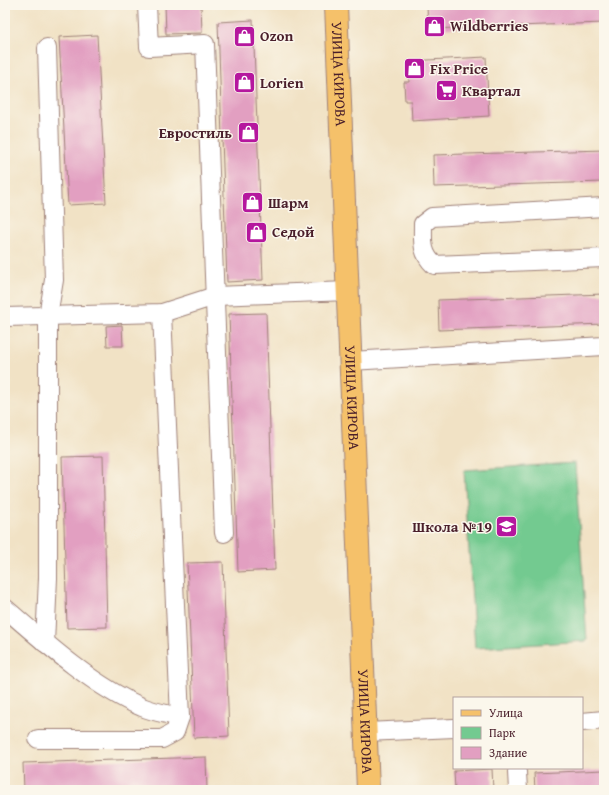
<svg xmlns="http://www.w3.org/2000/svg" width="609" height="795" font-family="'Gentium Book Plus',serif">
  <style>
    .green { fill: #73ca90; stroke: #5e745e }
    .building { fill: #e29fc1 }
    .lines { fill: none; stroke-linecap: round; stroke-linejoin: round }
    .minor-casing { stroke: #9e8078; stroke-width: 20 }
    .major-casing { stroke: #9e8078; stroke-width: 24 }
    .minor { stroke: #fff; stroke-width: 18 }
    .major { stroke: #f5c16b; stroke-width: 22 }
    .labels { text-anchor: middle; stroke-width: 3; stroke-linejoin: round; paint-order: stroke }
    .poi-label { font-size: 15px; font-weight: bold; fill: #4a1f2b; stroke: #fbf7ec; text-anchor: start }
    .street-label { font-size: 15px; fill: #4a1f2b; stroke: #fbf7ec }
  </style>
  <rect width="100%" height="100%" fill="#fbf7ec"/>
  <filter id="ink" filterUnits="userSpaceOnUse"><feTurbulence type="fractalNoise" baseFrequency=".025" numOctaves="2"/><feDisplacementMap in="SourceGraphic" scale="8" xChannelSelector="R" yChannelSelector="G"/><feConvolveMatrix kernelMatrix="1 2 1 2 8 2 1 2 1" color-interpolation-filters="sRGB"/></filter>
  <filter id="wash" filterUnits="userSpaceOnUse"><feTurbulence type="fractalNoise" baseFrequency=".012" numOctaves="4" result="noise"/><feDisplacementMap in="SourceGraphic" scale="16" xChannelSelector="R" yChannelSelector="G"/><feGaussianBlur stdDeviation="0.9" result="paint"/><feColorMatrix in="noise" values="0 0 0 0 0 0 0 0 0 0 0 0 0 0 0 0 0 1.4 0 .05"/><feComposite in="paint" operator="in"/></filter>
  <g filter="url(#wash)">
    <rect width="100%" height="100%" fill="#f1e2c5"/>
    <path class="green" d="M 575,463 L 587,641 L 475,648 L 464,470 Z"/>
    <g id="blocks">
      <g class="building">
        <path d="M 165,5 L 201,5 L 202,33 L 166,34 Z"/>
        <path d="M 427,5 L 604,5 L 604,23 L 428,29 Z"/>
        <path d="M 253,20 L 263,280 L 227,282 L 218,22 Z"/>
        <path d="M 97,35 L 106,203 L 68,205 L 59,37 Z"/>
        <path d="M 486,57 L 489,116 L 412,121 L 411,101 L 405,101 L 404,82 L 409,82 L 408,61 Z"/>
        <path d="M 604,150 L 604,182 L 434,187 L 433,155 Z"/>
        <path d="M 604,294 L 604,324 L 439,330 L 438,300 Z"/>
        <path d="M 266,313 L 275,570 L 238,572 L 229,314 Z"/>
        <path d="M 122,325 L 123,346 L 107,346 L 106,326 Z"/>
        <path d="M 103,456 L 107,627 L 67,628 L 62,457 Z"/>
        <path d="M 223,562 L 229,736 L 194,738 L 187,563 Z"/>
        <path d="M 206,757 L 207,790 L 24,790 L 23,763 Z"/>
        <path d="M 492,769 L 493,790 L 455,790 L 454,771 Z"/>
        <path d="M 604,770 L 604,790 L 535,790 L 534,773 Z"/>
      </g>
    </g>
  </g>
  <g filter="url(#ink)">
    <use href="#blocks" fill-opacity="0" stroke="#9e8078" stroke-width="1"/>
    <g class="lines">
      <defs>
        <g id="minor">
          <path d="M 147,5 L 149,47 L 205,44 L 224,533"/>
          <path d="M 604,207 L 432,217 L 423,224 C 423,242 421,252 434,265 L 604,258"/>
          <path d="M 5,317 L 162,313 L 215,296 L 348,291"/>
          <path d="M 351,361 L 604,346"/>
          <path d="M 5,608 C 44,642 94,687 142,707 C 153,712 168,714 180,717 L 162,313"/>
          <path d="M 45,643 L 48,578 L 48,316 L 54,280 L 47,48"/>
          <path d="M 582,722 L 604,720"/>
          <path d="M 366,732 L 454,728"/>
          <path d="M 38,739 L 162,739 L 175,732 L 180,717"/>
          <path d="M 517,772 L 518,790"/>
        </g>
        <g id="major">
          <path id="s1" d="M 336,5 L 368,790"/>
        </g>
      </defs>
      <use href="#minor" class="minor-casing"/>
      <use href="#major" class="major-casing"/>
      <use href="#minor" class="minor"/>
      <use href="#major" class="major"/>
    </g>
  </g>
  <defs>
    <symbol id="shop-square" viewBox="-11 -11 22 22"><rect x="-9" y="-9" width="18" height="18" rx="4" fill="#b5179e" stroke="#fbf7ec"/><path d="M-5-2.5h2.3a2.7 3.5 0 0 1 5.4 0H5L5.5 6h-11ZM-1.5-2.5h3a1.5 2.3 0 0 0-3 0Z" fill="#fff"/></symbol>
    <symbol id="supermarket-square" viewBox="-11 -11 22 22"><rect x="-9" y="-9" width="18" height="18" rx="4" fill="#b5179e" stroke="#fbf7ec"/><path d="M-6-5.5h2.5l.6 2H6L4.5 2H-2.5L-4.4-4H-6ZM-1.5 3.2a1.3 1.3 0 1 0 .1 0ZM3 3.2a1.3 1.3 0 1 0 .1 0Z" fill="#fff"/></symbol>
    <symbol id="school-square" viewBox="-11 -11 22 22"><rect x="-9" y="-9" width="18" height="18" rx="4" fill="#b5179e" stroke="#fbf7ec"/><path d="M0-5L7-2L0 1L-7-2ZM-4 1L0 2.5L4 1V4Q0 6-4 4Z" fill="#fff"/></symbol>
  </defs>
  <g fill-rule="evenodd">
    <use href="#shop-square" x="422" y="14" width="25" height="25"/>
    <use href="#shop-square" x="232" y="24" width="25" height="25"/>
    <use href="#shop-square" x="402" y="56" width="25" height="25"/>
    <use href="#shop-square" x="232" y="70" width="25" height="25"/>
    <use href="#supermarket-square" x="434" y="78" width="25" height="25"/>
    <use href="#shop-square" x="236" y="120" width="25" height="25"/>
    <use href="#shop-square" x="240" y="190" width="25" height="25"/>
    <use href="#shop-square" x="244" y="220" width="25" height="25"/>
    <use href="#school-square" x="494" y="514" width="25" height="25"/>
  </g>
  <g class="labels">
    <g class="poi-label">
      <text x="450" y="31">Wildberries</text>
      <text x="260" y="41">Ozon</text>
      <text x="430" y="74">Fix Price</text>
      <text x="260" y="88">Lorien</text>
      <text x="462" y="96">Квартал</text>
      <text x="232" y="138" text-anchor="end">Евростиль</text>
      <text x="268" y="208">Шарм</text>
      <text x="272" y="237">Седой</text>
      <text x="492" y="532" text-anchor="end">Школа №19</text>
    </g>
    <g class="street-label">
      <text dy="5" stroke="none"><textPath href="#s1" startOffset="69">УЛИЦА КИРОВА</textPath></text>
      <text dy="5" stroke="none"><textPath href="#s1" startOffset="393">УЛИЦА КИРОВА</textPath></text>
      <text dy="5" stroke="none"><textPath href="#s1" startOffset="717">УЛИЦА КИРОВА</textPath></text>
    </g>
  </g>
  <rect width="609" height="795" fill="none" stroke="#fbf7ec" stroke-width="20"/>
  <rect x="453" y="697" width="130" height="72" fill="#fbf7ec" stroke="#b4a19f"/>
  <rect x="461" y="710" width="20" height="6" fill="#f5c16b" stroke="#b4a19f"/>
  <text x="489" y="717" font-size="12" fill="#4a1f2b">Улица</text>
  <rect x="461" y="727" width="20" height="12" fill="#73ca90" stroke="#b4a19f"/>
  <text x="489" y="737" font-size="12" fill="#4a1f2b">Парк</text>
  <rect x="461" y="747" width="20" height="12" fill="#e29fc1" stroke="#b4a19f"/>
  <text x="489" y="757" font-size="12" fill="#4a1f2b">Здание</text>
</svg>
